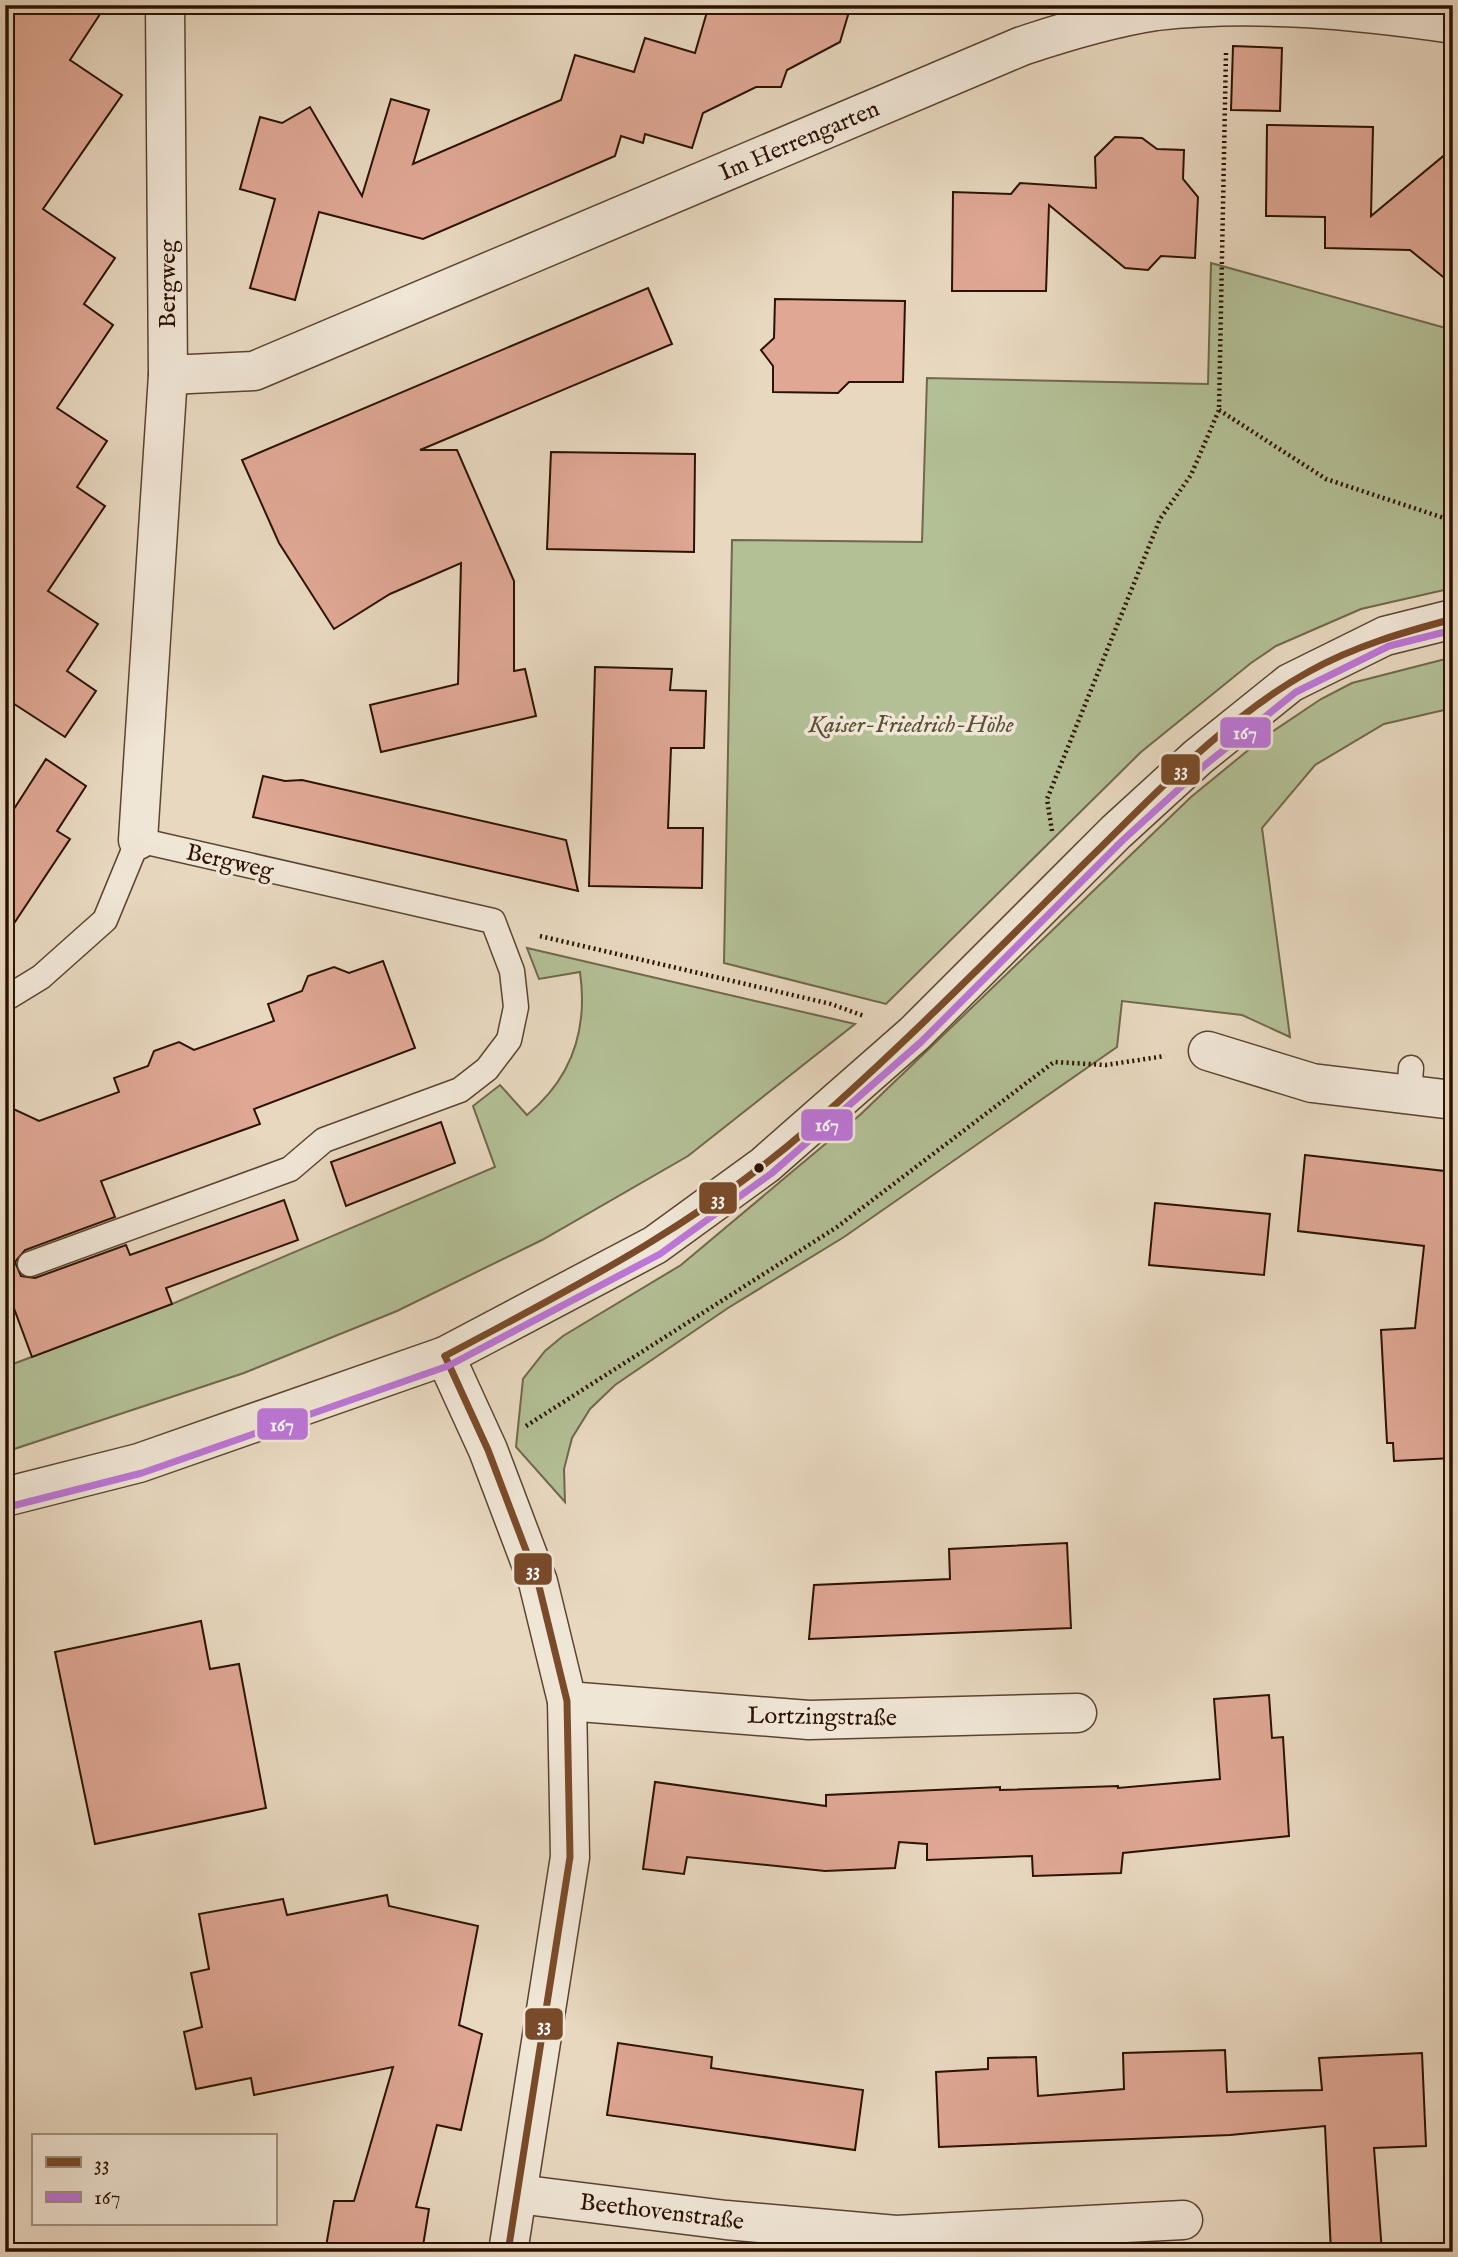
<svg xmlns="http://www.w3.org/2000/svg" width="1458" height="2257" font-family="'IM FELL English',serif">
  <style>
    .green { fill: #b3bf95; stroke: #70684a; stroke-width: 2 }
    .building { fill: #dfa794; stroke: #2c1200; stroke-width: 2 }
    .lines { fill: none; stroke-linecap: round; stroke-linejoin: round }
    .service-casing { stroke: #5b4430; stroke-width: 27 }
    .minor-casing { stroke: #5b4430; stroke-width: 41 }
    .tertiary-casing { stroke: #5b4430; stroke-width: 41 }
    .path { stroke: #2c1200; stroke-width: 4.5; stroke-dasharray: 2 3.5; stroke-linecap: butt }
    .service { stroke: #f0e6d6; stroke-width: 24 }
    .minor { stroke: #f0e6d6; stroke-width: 38 }
    .tertiary { stroke: #f0e6d6; stroke-width: 38 }
    .bus-1-casing { stroke: #f0e6d6; stroke-width: 12 }
    .bus-2-casing { stroke: #f0e6d6; stroke-width: 12 }
    .bus-1 { stroke: #7a4b2a; stroke-width: 7 }
    .bus-2 { stroke: #bd76da; stroke-width: 7 }
    .bus-dot { fill: #2c1200; stroke: #f0e6d6; stroke-width: 2.5 }
    .labels { text-anchor: middle; stroke-width: 7; stroke-linejoin: round; paint-order: stroke }
    .street-label { font-size: 24px; fill: #2c1200; stroke: #f0e6d6 }
    .park-label { font-size: 24px; font-style: italic; fill: #5b4f34; stroke: #f0e6d6 }
    .line-badge { stroke: #f0e6d6; stroke-width: 2.5 }
    .badge-label { font-size: 19px; text-anchor: middle; font-weight: bold; fill: #fff }
  </style>
  <rect width="100%" height="100%" fill="#e8d8c0"/>
  <filter id="stains"><feTurbulence type="fractalNoise" baseFrequency=".00286" numOctaves="4"/><feColorMatrix values="0 0 0 0 .2 0 0 0 0 .09 0 0 0 0 .02 0 0 0 .5 -.17"/></filter>
  <radialGradient id="worn" r=".72"><stop offset=".6" stop-color="#630" stop-opacity="0"/><stop offset="1" stop-color="#630" stop-opacity=".3"/></radialGradient>
  <g class="green">
    <path d="M 1211,263 L 1453,330 L 1453,588 L 1361,609 L 1276,646 L 1251,663 L 1141,752 L 886,1004 L 724,963 L 732,540 L 922,542 L 927,378 L 1208,384 Z"/>
    <path d="M 1453,657 L 1453,708 L 1384,724 L 1315,765 L 1262,828 L 1290,1037 L 1242,1015 L 1122,1001 L 1117,1047 L 844,1237 L 728,1308 L 615,1385 L 590,1409 L 572,1438 L 564,1469 L 565,1502 L 516,1447 L 523,1379 L 545,1351 L 563,1336 L 681,1265 L 861,1114 L 1191,797 L 1263,738 L 1321,699 L 1352,683 Z"/>
    <path d="M 527,948 L 855,1024 L 688,1156 L 542,1240 L 397,1311 L 244,1373 L 5,1452 L 5,1367 L 172,1304 L 495,1167 L 473,1106 L 500,1085 L 527,1115 C 572,1078 588,1029 580,972 L 539,979 Z"/>
  </g>
  <g class="building">
    <path d="M 5,5 L 106,5 L 70,60 L 122,95 L 43,209 L 115,258 L 84,304 L 113,325 L 57,408 L 107,441 L 77,487 L 105,506 L 48,591 L 98,624 L 67,671 L 96,691 L 65,737 L 5,698 Z"/>
    <path d="M 709,5 L 851,5 L 840,42 L 787,70 L 781,87 L 756,87 L 703,113 L 692,148 L 645,134 L 643,143 L 621,136 L 615,156 L 423,239 L 319,212 L 295,300 L 250,288 L 275,199 L 240,189 L 260,117 L 282,123 L 310,107 L 362,196 L 391,99 L 429,110 L 413,164 L 561,100 L 575,55 L 634,72 L 645,38 L 695,53 Z"/>
    <path d="M 1233,46 L 1282,48 L 1280,111 L 1231,110 Z"/>
    <path d="M 1267,125 L 1373,127 L 1371,216 L 1453,148 L 1453,285 L 1410,250 L 1325,248 L 1325,217 L 1266,216 Z"/>
    <path d="M 1115,137 L 1142,138 L 1157,149 L 1184,150 L 1183,179 L 1198,197 L 1195,258 L 1161,256 L 1148,270 L 1125,268 L 1049,205 L 1046,291 L 952,291 L 953,192 L 1011,194 L 1020,183 L 1096,188 L 1095,157 Z"/>
    <path d="M 648,288 L 672,344 L 420,450 L 457,450 L 514,581 L 514,671 L 525,669 L 536,716 L 381,752 L 370,705 L 458,684 L 461,563 L 390,594 L 334,629 L 279,543 L 242,460 Z"/>
    <path d="M 775,299 L 905,301 L 903,382 L 849,382 L 838,393 L 773,392 L 773,366 L 761,350 L 774,338 Z"/>
    <path d="M 551,452 L 695,454 L 694,552 L 547,549 Z"/>
    <path d="M 595,667 L 672,669 L 670,690 L 706,691 L 704,748 L 671,748 L 668,828 L 703,828 L 702,888 L 589,886 Z"/>
    <path d="M 46,759 L 86,786 L 57,831 L 70,839 L 5,937 L 5,823 Z"/>
    <path d="M 263,776 L 285,781 L 302,780 L 566,840 L 578,891 L 253,817 Z"/>
    <path d="M 383,961 L 415,1048 L 254,1109 L 260,1124 L 101,1181 L 115,1217 L 25,1250 L 15,1262 L 21,1276 L 35,1278 L 126,1245 L 130,1255 L 284,1200 L 298,1240 L 166,1288 L 172,1304 L 32,1357 L 5,1284 L 5,1105 L 39,1121 L 119,1092 L 114,1078 L 148,1066 L 154,1051 L 179,1042 L 194,1050 L 274,1021 L 268,1004 L 302,991 L 308,976 L 334,967 L 349,973 Z"/>
    <path d="M 441,1122 L 455,1163 L 346,1206 L 331,1162 Z"/>
    <path d="M 1305,1155 L 1453,1172 L 1453,1458 L 1394,1461 L 1393,1443 L 1387,1443 L 1381,1330 L 1415,1328 L 1424,1246 L 1298,1231 Z"/>
    <path d="M 1155,1203 L 1270,1214 L 1264,1275 L 1149,1265 Z"/>
    <path d="M 1067,1543 L 1071,1628 L 809,1639 L 814,1585 L 950,1579 L 949,1549 Z"/>
    <path d="M 201,1621 L 210,1669 L 239,1664 L 266,1808 L 95,1844 L 55,1652 Z"/>
    <path d="M 1269,1695 L 1272,1738 L 1283,1737 L 1289,1836 L 1123,1853 L 1121,1873 L 1033,1876 L 1032,1856 L 927,1860 L 927,1844 L 899,1842 L 895,1868 L 825,1871 L 687,1857 L 684,1874 L 643,1869 L 655,1782 L 826,1806 L 826,1795 L 1000,1787 L 1000,1790 L 1118,1786 L 1118,1788 L 1220,1779 L 1214,1699 Z"/>
    <path d="M 387,1895 L 389,1906 L 478,1926 L 459,2025 L 482,2034 L 461,2130 L 437,2125 L 416,2207 L 429,2209 L 422,2252 L 325,2252 L 334,2201 L 354,2201 L 393,2067 L 254,2095 L 251,2078 L 196,2089 L 184,2032 L 202,2027 L 191,1973 L 209,1969 L 199,1914 L 283,1899 L 287,1915 Z"/>
    <path d="M 618,2043 L 712,2057 L 711,2068 L 863,2090 L 855,2150 L 607,2115 Z"/>
    <path d="M 1225,2050 L 1227,2092 L 1322,2090 L 1319,2058 L 1422,2053 L 1426,2146 L 1374,2148 L 1382,2252 L 1331,2252 L 1325,2126 L 1230,2135 L 939,2147 L 936,2072 L 988,2069 L 988,2058 L 1036,2057 L 1038,2096 L 1124,2089 L 1123,2053 Z"/>
  </g>
  <g class="lines">
    <defs>
      <g id="service">
        <path d="M 5,999 L 41,977 L 105,920 L 138,840 L 493,921 L 512,971 L 516,1007 L 509,1040 L 487,1069 L 460,1090 L 324,1140 L 290,1169 L 30,1264"/>
        <path d="M 1409,1096 L 1411,1068"/>
      </g>
      <g id="minor">
        <path d="M 168,375 L 254,371 L 1022,46 C 1067,31 1110,18 1156,11 C 1254,0 1356,10 1453,24"/>
        <path d="M 138,840 L 168,375 L 165,5"/>
        <path d="M 1208,1051 L 1312,1083 L 1453,1100"/>
        <path d="M 445,1356 L 488,1450 L 538,1582 L 567,1701 L 570,1857 L 508,2252"/>
        <path d="M 567,1701 L 809,1720 L 1077,1713"/>
        <path d="M 518,2194 L 726,2220 L 896,2235 L 1183,2220"/>
      </g>
      <path id="tertiary" d="M 5,1497 L 139,1463 L 445,1356 L 655,1245 L 765,1165 L 914,1034 L 1116,832 L 1198,757 L 1290,683 L 1385,636 L 1453,619"/>
    </defs>
    <use href="#service" class="service-casing"/>
    <use href="#minor" class="minor-casing"/>
    <use href="#tertiary" class="tertiary-casing"/>
    <g class="path">
      <path d="M 1219,410 L 1326,479 L 1453,521"/>
      <path d="M 1052,831 L 1047,799 L 1160,519 L 1191,475 L 1219,410 L 1226,52"/>
      <path d="M 540,936 L 831,1004 L 864,1016"/>
      <path d="M 526,1426 L 837,1227 L 1054,1062 L 1106,1065 L 1165,1056"/>
    </g>
    <use href="#service" class="service"/>
    <use href="#minor" class="minor"/>
    <use href="#tertiary" class="tertiary"/>
    <defs>
      <g id="bus-1">
        <path d="M 445,1356 C 573,1288 700,1223 809,1128 C 908,1041 1000,947 1093,855 C 1159,790 1228,716 1310,671 C 1355,646 1404,632 1453,619"/>
        <path d="M 445,1356 L 488,1450 L 538,1582 L 567,1701 L 570,1857 L 508,2252"/>
      </g>
      <path id="bus-2" d="M 8,1507 L 142,1473 L 448,1366 L 660,1254 L 772,1173 L 921,1042 L 1123,840 L 1205,765 L 1296,692 L 1389,646 L 1453,630"/>
    </defs>
    <use href="#bus-1" class="bus-1-casing"/>
    <use href="#bus-2" class="bus-2-casing"/>
    <use href="#bus-1" class="bus-1"/>
    <use href="#bus-2" class="bus-2"/>
  </g>
  <circle class="bus-dot" cx="759" cy="1168" r="6"/>
  <g class="labels">
    <g class="street-label">
      <text transform="translate(799 140) rotate(-23)" y="8">Im Herrengarten</text>
      <text transform="translate(167 284) rotate(-90)" y="8">Bergweg</text>
      <text transform="translate(230 861) rotate(13)" y="8">Bergweg</text>
      <text transform="translate(822 1716) rotate(1)" y="8">Lortzingstraße</text>
      <text transform="translate(662 2211) rotate(7)" y="8">Beethovenstraße</text>
    </g>
    <g class="park-label">
      <text x="911" y="732">Kaiser-Friedrich-Höhe</text>
    </g>
  </g>
  <g class="line-badge">
    <rect x="1219" y="716" width="53" height="33" rx="7" fill="#bd76da"/>
    <rect x="1160" y="753" width="41" height="33" rx="7" fill="#7a4b2a"/>
    <rect x="800" y="1108" width="54" height="34" rx="7" fill="#bd76da"/>
    <rect x="698" y="1181" width="40" height="34" rx="7" fill="#7a4b2a"/>
    <rect x="256" y="1407" width="53" height="34" rx="7" fill="#bd76da"/>
    <rect x="513" y="1552" width="40" height="34" rx="7" fill="#7a4b2a"/>
    <rect x="524" y="2007" width="40" height="34" rx="7" fill="#7a4b2a"/>
  </g>
  <g class="badge-label">
    <text x="1245" y="739">167</text>
    <text x="1181" y="776">33</text>
    <text x="827" y="1131">167</text>
    <text x="718" y="1205">33</text>
    <text x="282" y="1431">167</text>
    <text x="533" y="1576">33</text>
    <text x="544" y="2031">33</text>
  </g>
  <rect width="1458" height="2257" fill="none" stroke="#e8d8c0" stroke-width="28"/>
  <rect x="7" y="7" width="1444" height="2243" fill="none" stroke="#2c1200" stroke-width="3.5"/>
  <rect x="14" y="14" width="1430" height="2229" fill="none" stroke="#2c1200" stroke-width="2"/>
  <rect x="32" y="2134" width="245" height="91" fill="#f0e6d6" stroke="#a29180" stroke-width="2"/>
  <rect x="46" y="2157" width="35" height="10" fill="#7a4b2a" stroke="#a29180" stroke-width="2"/>
  <text x="94" y="2170" font-size="21" fill="#2c1200">33</text>
  <rect x="46" y="2192" width="35" height="10" fill="#bd76da" stroke="#a29180" stroke-width="2"/>
  <text x="94" y="2204" font-size="21" fill="#2c1200">167</text>
  <rect width="100%" height="100%" filter="url(#stains)"/>
  <rect width="100%" height="100%" fill="url(#worn)"/>
</svg>
